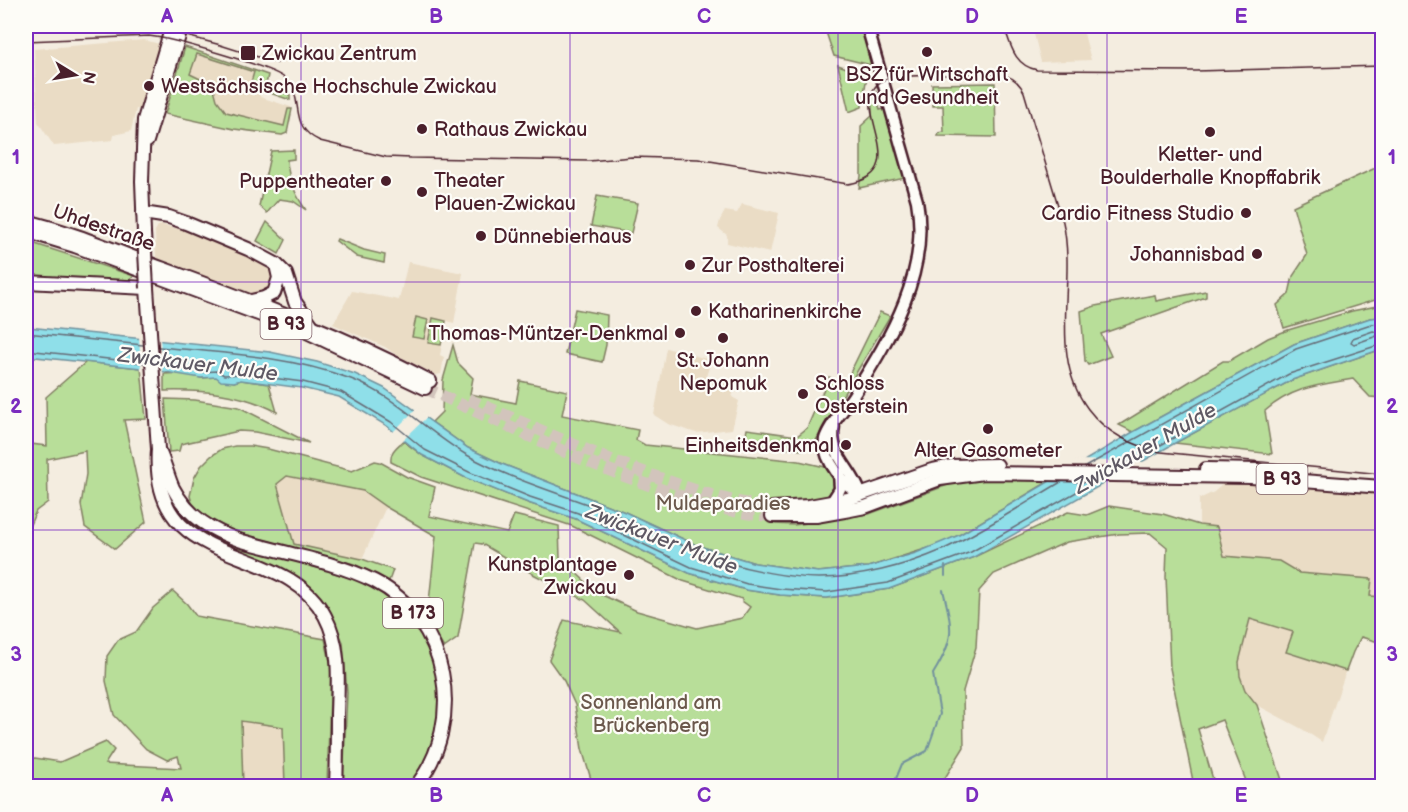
<svg xmlns="http://www.w3.org/2000/svg" width="1408" height="812" font-family="'Balsamiq Sans',sans-serif">
  <style>
    .built { fill: #eadcc5 }
    .green { fill: #b8de99; stroke: #817e62; stroke-width: 1.5 }
    .water { fill: #8fdfe9; stroke: #73929d; stroke-width: 1.5 }
    .pier { fill: #f4ede0 }
    .lines { fill: none; stroke-linecap: round; stroke-linejoin: round }
    .shore { stroke: #666c77; stroke-width: 1.5 }
    .stream { stroke: #73929d; stroke-width: 2 }
    .primary-tunnel { stroke: #d2c4bc; stroke-width: 12; stroke-dasharray: 12 6; stroke-linecap: butt }
    .secondary-casing { stroke: #4a1f2b; stroke-width: 15 }
    .primary-casing { stroke: #4a1f2b; stroke-width: 16 }
    .secondary { stroke: #fdfcf7; stroke-width: 10 }
    .primary { stroke: #fdfcf7; stroke-width: 12 }
    .tram { stroke: #4a1f2b; stroke-width: 1.5 }
    .primary-bridge-casing { stroke: #4a1f2b; stroke-width: 16; stroke-linecap: butt }
    .primary-bridge { stroke: #fdfcf7; stroke-width: 12 }
    .grid { fill: none; stroke: #7b2cbf; stroke-width: 1.5; stroke-opacity: 0.55 }
    .poi-dot { fill: #4a1f2b; stroke: #fdfcf7; stroke-width: 2 }
    .labels { text-anchor: middle; stroke-width: 4.5; stroke-linejoin: round; paint-order: stroke }
    .shield { fill: #fdfcf7; stroke: #806168; stroke-width: 1.5 }
    .shield-label { font-size: 18px; font-weight: bold; fill: #4a1f2b }
    .poi-label { font-size: 20px; fill: #4a1f2b; stroke: #fdfcf7; text-anchor: start }
    .street-label { font-size: 20px; fill: #4a1f2b; stroke: #fdfcf7 }
    .park-label { font-size: 20px; fill: #6b584c; stroke: #fdfcf7 }
    .water-label { font-size: 21px; font-style: italic; fill: #5f5964; stroke: #fdfcf7 }
    .neatline { fill: none; stroke: #7b2cbf; stroke-width: 2 }
    .grid-label { font-size: 20px; text-anchor: middle; font-weight: bold; fill: #7b2cbf }
  </style>
  <rect width="100%" height="100%" fill="#f4ede0"/>
  <filter id="ink" filterUnits="userSpaceOnUse"><feTurbulence type="fractalNoise" baseFrequency=".0167" numOctaves="2"/><feDisplacementMap in="SourceGraphic" scale="12" xChannelSelector="R" yChannelSelector="G"/><feConvolveMatrix kernelMatrix="1 2 1 2 8 2 1 2 1" color-interpolation-filters="sRGB"/></filter>
  <g filter="url(#ink)">
    <g class="built">
      <path d="M 1068,26 L 1082,26 L 1091,60 L 1041,62 L 1034,34 Z"/>
      <path d="M 144,40 L 199,54 L 266,75 L 260,97 L 291,107 L 287,131 L 283,136 L 136,109 L 131,131 L 114,135 L 113,140 L 54,146 L 38,122 L 34,49 Z"/>
      <path d="M 742,204 L 779,213 L 770,253 L 727,243 L 727,235 L 718,228 L 720,220 L 725,211 L 737,213 Z"/>
      <path d="M 162,225 L 192,232 L 262,262 L 270,269 L 274,275 L 269,290 L 263,294 L 254,294 L 156,258 L 155,231 L 158,226 Z"/>
      <path d="M 408,262 L 463,273 L 454,323 L 447,321 L 446,325 L 440,355 L 444,357 L 441,374 L 436,375 L 395,354 L 385,347 L 333,324 L 352,291 L 399,300 Z"/>
      <path d="M 666,348 L 711,360 L 706,377 L 737,383 L 732,397 L 739,401 L 732,429 L 696,433 L 668,424 L 654,415 Z"/>
      <path d="M 287,476 L 363,491 L 386,507 L 362,559 L 294,544 L 277,484 Z"/>
      <path d="M 1223,484 L 1306,487 L 1382,494 L 1382,597 L 1370,596 L 1371,579 L 1299,573 L 1279,561 L 1224,556 L 1199,525 L 1199,499 L 1214,492 Z"/>
      <path d="M 1250,619 L 1294,633 L 1286,653 L 1346,671 L 1322,742 L 1302,729 L 1257,705 L 1245,690 L 1240,676 L 1239,662 Z"/>
      <path d="M 241,720 L 283,727 L 285,786 L 243,786 Z"/>
    </g>
    <g class="green">
      <path d="M 824,26 L 861,26 L 871,65 L 834,56 Z"/>
      <path d="M 185,47 L 268,75 L 266,85 L 290,95 L 290,100 L 250,86 L 254,72 L 197,54 L 190,74 L 213,85 L 217,100 L 226,112 L 284,126 L 288,109 L 292,109 L 287,133 L 282,135 L 234,129 L 165,114 Z"/>
      <path d="M 838,65 L 867,75 L 862,107 L 849,112 Z"/>
      <path d="M 995,83 L 996,137 L 938,136 L 939,133 L 944,132 L 943,106 L 933,106 L 932,84 Z"/>
      <path d="M 876,92 L 880,110 L 884,109 L 905,178 L 859,188 L 861,176 L 861,126 L 872,116 L 872,98 Z"/>
      <path d="M 294,150 L 294,159 L 287,160 C 288,178 296,196 306,210 L 293,201 L 279,199 L 267,213 L 259,206 L 271,151 Z"/>
      <path d="M 1382,165 L 1382,298 L 1284,328 L 1277,305 L 1289,294 L 1293,276 L 1307,255 L 1293,206 Z"/>
      <path d="M 597,196 L 638,203 L 631,233 L 591,226 Z"/>
      <path d="M 267,222 L 286,240 L 279,254 L 257,241 Z"/>
      <path d="M 337,239 L 364,250 L 385,255 L 384,263 L 357,257 L 336,241 Z"/>
      <path d="M 26,241 L 134,276 L 126,283 L 26,277 Z"/>
      <path d="M 1206,291 L 1206,297 L 1101,334 L 1111,356 L 1088,365 L 1085,361 L 1081,311 L 1095,306 L 1155,295 L 1156,301 Z"/>
      <path d="M 1382,305 L 1382,317 L 1370,318 L 1294,344 L 1133,432 L 1119,425 L 1223,361 L 1229,361 L 1268,338 L 1288,330 L 1352,311 Z"/>
      <path d="M 575,309 L 607,315 L 606,345 L 602,362 L 565,354 Z"/>
      <path d="M 880,312 L 890,316 L 815,442 L 802,450 L 744,444 L 747,429 L 797,436 L 807,428 L 829,377 L 844,385 Z"/>
      <path d="M 416,317 L 428,320 L 424,339 L 412,337 Z"/>
      <path d="M 433,318 L 446,321 L 441,345 L 428,343 Z"/>
      <path d="M 453,345 L 458,363 L 473,378 L 470,394 L 516,403 L 520,381 L 567,391 L 562,415 L 638,430 L 636,440 L 645,445 L 799,461 L 825,467 L 835,482 L 832,495 L 772,519 L 775,524 L 794,525 L 869,514 L 953,483 L 988,479 L 1051,480 L 959,535 L 938,545 L 868,567 L 818,572 L 755,563 L 696,545 L 625,512 L 502,464 L 468,448 L 432,422 L 442,412 L 443,380 Z"/>
      <path d="M 1382,349 L 1382,398 L 1370,397 L 1353,379 C 1318,385 1293,387 1265,411 L 1272,454 L 1175,443 L 1292,380 Z"/>
      <path d="M 86,362 L 141,368 L 146,419 L 124,420 L 146,522 L 115,549 L 85,527 L 81,505 L 86,474 L 85,451 L 47,459 L 48,502 L 36,511 L 29,527 L 26,539 L 26,418 L 29,417 L 31,444 L 47,446 L 46,397 Z"/>
      <path d="M 182,373 L 201,378 L 216,377 L 234,382 L 241,380 L 269,384 L 277,412 C 242,393 203,390 164,391 L 164,374 Z"/>
      <path d="M 165,399 L 195,400 L 239,407 L 309,443 L 255,432 L 239,431 L 181,444 L 179,451 L 169,452 Z"/>
      <path d="M 403,441 L 422,455 L 466,478 L 528,503 L 576,519 L 689,573 L 746,590 L 780,595 L 827,598 L 889,589 L 974,557 L 1068,512 L 1087,515 L 1109,506 L 1163,514 L 1199,525 L 1217,527 L 1224,556 L 1279,561 L 1299,573 L 1372,579 L 1370,596 L 1382,597 L 1382,643 L 1361,637 L 1353,652 L 1346,671 L 1286,652 L 1293,632 L 1250,619 L 1239,662 L 1240,676 L 1245,690 L 1257,705 L 1284,786 L 1248,786 L 1222,720 L 1198,729 L 1215,786 L 1194,786 L 1170,668 L 1166,577 L 1167,547 L 1150,533 L 1119,534 L 1067,542 L 994,574 L 979,591 L 976,647 L 963,691 L 964,747 L 940,786 L 593,786 L 582,749 L 575,705 L 564,681 L 549,660 L 564,620 L 620,632 L 585,600 L 533,574 L 482,544 L 475,543 L 458,638 L 444,648 L 427,621 L 436,536 L 386,507 L 363,491 L 287,476 L 277,484 L 294,544 L 362,559 L 393,570 L 389,581 L 354,564 L 236,532 L 204,516 L 193,506 L 190,496 L 194,478 L 201,466 L 211,456 L 222,449 L 235,446 L 250,446 L 268,449 L 352,471 L 375,461 L 380,462 L 407,477 L 435,487 L 429,516 L 507,533 L 514,515 L 559,526 L 560,558 L 598,593 L 637,611 L 697,628 L 742,618 L 750,607 L 742,601 L 742,599 L 683,581 L 572,526 L 421,477 L 391,462 C 390,451 396,448 403,441 Z"/>
      <path d="M 187,515 L 236,543 L 367,583 C 430,619 458,687 430,756 C 426,766 417,777 410,786 L 343,786 L 347,693 L 343,642 L 326,606 L 303,580 L 279,566 L 220,545 L 200,533 L 182,520 Z"/>
      <path d="M 173,591 L 187,604 L 196,616 L 325,639 L 331,666 L 327,786 L 285,786 L 283,727 L 241,721 L 243,786 L 26,786 L 26,760 L 35,758 L 60,762 L 106,742 L 114,750 L 105,764 L 181,768 L 178,756 L 167,760 L 146,749 L 114,715 L 106,681 L 107,656 L 118,640 L 136,632 L 153,608 Z"/>
    </g>
    <path class="water" d="M 1382,317 L 1382,349 L 1292,380 L 1175,443 L 974,557 L 889,589 L 827,598 L 780,595 L 746,590 L 689,573 L 576,519 L 528,503 L 466,478 L 422,455 L 387,426 L 339,397 L 302,388 L 241,380 L 234,382 L 221,381 L 216,377 L 201,378 L 141,368 L 26,356 L 26,327 L 28,327 L 270,352 L 317,362 L 355,374 L 384,388 L 468,448 L 502,464 L 625,512 L 696,545 L 755,563 L 818,572 L 868,567 L 916,553 L 959,535 L 1133,432 L 1294,344 L 1370,318 Z"/>
    <g class="pier">
      <path d="M 139,336 L 160,338 L 163,375 L 141,371 Z"/>
      <path d="M 417,408 L 428,416 L 400,443 L 391,434 Z"/>
      <path d="M 1079,460 L 1148,462 L 1113,481 L 1046,480 Z"/>
    </g>
    <g class="lines">
      <g class="shore">
        <path d="M 1373,331 L 1377,332 L 1377,336 L 1354,344 L 1351,342 L 1353,338 Z"/>
        <path d="M 26,333 L 143,345"/>
        <path d="M 159,347 C 223,353 290,356 351,379 C 394,395 426,431 465,454 C 512,481 573,497 624,518 C 656,533 688,550 722,561 C 751,570 789,578 819,578 C 859,578 905,566 942,550 C 983,531 1022,505 1061,482"/>
        <path d="M 26,350 L 145,363"/>
        <path d="M 160,365 L 201,372 L 217,371 L 224,375 L 242,374 L 303,382 L 341,392 L 391,422 L 425,450 L 469,472 L 530,497 L 578,513 L 691,567 L 747,584 L 781,589 L 827,592 L 888,583 L 971,552 L 1094,482"/>
        <path d="M 1085,467 L 1296,349 L 1371,324 L 1382,323"/>
        <path d="M 1119,468 L 1289,374 L 1382,344"/>
      </g>
      <g class="stream">
        <path d="M 945,576 L 945,566"/>
        <path d="M 893,786 L 902,764 L 927,751 L 940,714 L 933,674 C 955,638 953,630 943,590"/>
      </g>
      <g class="primary-tunnel">
        <path d="M 425,388 C 500,422 574,459 652,486 C 691,500 731,514 772,516"/>
        <path d="M 468,399 C 527,424 585,451 646,473 C 687,488 730,503 773,508"/>
      </g>
      <defs>
        <g id="secondary">
          <path d="M 834,426 C 828,456 853,468 861,495"/>
          <path d="M 861,496 C 845,485 822,460 825,439 C 830,423 846,408 855,393 C 891,336 930,272 917,201 L 867,26"/>
          <path d="M 831,503 L 840,489 L 839,473"/>
        </g>
        <g id="primary">
          <path d="M 147,141 L 182,26"/>
          <path d="M 143,213 L 169,217 L 186,223 L 248,249 L 276,264 L 286,274 L 295,302 L 311,324"/>
          <path d="M 26,221 C 73,232 118,252 164,269 C 254,302 344,336 430,381"/>
          <path d="M 26,231 L 75,246 L 288,325"/>
          <path d="M 144,233 L 142,181 L 144,120 L 172,26"/>
          <path d="M 26,282 L 147,288 L 158,449 C 149,576 284,537 325,616 C 341,646 338,680 337,714 C 337,738 337,762 336,786"/>
          <path d="M 251,301 L 264,298 L 274,293 L 279,278 L 276,265"/>
          <path d="M 307,332 L 425,388"/>
          <path d="M 160,453 C 165,464 168,477 173,488 C 188,517 212,531 242,541 C 284,553 336,562 374,581 C 449,619 467,722 416,786"/>
          <path d="M 1206,469 L 1258,470"/>
          <path d="M 773,508 L 809,506 L 848,499 L 932,470 L 951,466 L 997,465"/>
          <path d="M 772,516 L 816,516 L 850,510 L 865,507 L 940,479 L 984,473 L 1251,477 L 1382,487"/>
        </g>
      </defs>
      <use href="#secondary" class="secondary-casing"/>
      <use href="#primary" class="primary-casing"/>
      <use href="#secondary" class="secondary"/>
      <use href="#primary" class="primary"/>
      <g class="tram">
        <path d="M 1004,26 C 1011,46 1014,65 1037,70 L 1196,71 L 1382,66"/>
        <path d="M 179,34 L 217,44 L 277,63"/>
        <path d="M 26,41 L 149,36 C 170,38 274,67 286,79 C 306,100 287,126 320,141 L 386,157 L 411,158 L 589,161 L 632,157 L 698,159 L 848,184 C 922,172 837,97 888,78 C 895,76 904,77 911,76 C 933,75 954,75 976,74 C 995,74 1014,71 1024,92 L 1063,222 C 1077,285 1047,354 1088,409 C 1107,434 1132,445 1161,452 L 1382,474"/>
      </g>
      <defs>
        <path id="primary-bridge" d="M 144,233 L 147,288"/>
      </defs>
      <use href="#primary-bridge" class="primary-bridge-casing"/>
      <use href="#primary-bridge" class="primary-bridge"/>
    </g>
  </g>
  <path class="grid" d="M 301,26 L 301,786M 570,26 L 570,786M 838,26 L 838,786M 1107,26 L 1107,786M 26,282 L 1382,282M 26,530 L 1382,530"/>
  <g class="poi-dot">
    <circle cx="927" cy="52" r="6"/>
    <rect x="240" y="45" width="16" height="16" rx="3"/>
    <circle cx="149" cy="86" r="6"/>
    <circle cx="422" cy="129" r="6"/>
    <circle cx="1210" cy="132" r="6"/>
    <circle cx="386" cy="181" r="6"/>
    <circle cx="422" cy="192" r="6"/>
    <circle cx="1246" cy="213" r="6"/>
    <circle cx="481" cy="236" r="6"/>
    <circle cx="1257" cy="254" r="6"/>
    <circle cx="690" cy="265" r="6"/>
    <circle cx="696" cy="311" r="6"/>
    <circle cx="680" cy="333" r="6"/>
    <circle cx="723" cy="338" r="6"/>
    <circle cx="803" cy="394" r="6"/>
    <circle cx="988" cy="429" r="6"/>
    <circle cx="846" cy="445" r="6"/>
    <circle cx="629" cy="575" r="6"/>
  </g>
  <g class="labels">
    <g class="shield">
      <rect x="260.5" y="309" width="51" height="30" rx="4.5"/>
      <rect x="1256.5" y="464" width="51" height="30" rx="4.5"/>
      <rect x="383" y="598" width="60" height="30" rx="4.5"/>
    </g>
    <g class="shield-label">
      <text x="286" y="330">B 93</text>
      <text x="1282" y="485">B 93</text>
      <text x="413" y="619">B 173</text>
    </g>
    <g class="poi-label">
      <text x="262" y="60">Zwickau Zentrum</text>
      <text x="927" y="81" text-anchor="middle">BSZ für Wirtschaft<tspan x="927" dy="23">und Gesundheit</tspan></text>
      <text x="161" y="93">Westsächsische Hochschule Zwickau</text>
      <text x="434" y="136">Rathaus Zwickau</text>
      <text x="1210" y="161" text-anchor="middle">Kletter- und<tspan x="1210" dy="23">Boulderhalle Knopffabrik</tspan></text>
      <text x="434" y="187">Theater<tspan x="434" dy="23">Plauen-Zwickau</tspan></text>
      <text x="374" y="188" text-anchor="end">Puppentheater</text>
      <text x="1234" y="220" text-anchor="end">Cardio Fitness Studio</text>
      <text x="493" y="243">Dünnebierhaus</text>
      <text x="1245" y="261" text-anchor="end">Johannisbad</text>
      <text x="702" y="272">Zur Posthalterei</text>
      <text x="708" y="318">Katharinenkirche</text>
      <text x="668" y="340" text-anchor="end">Thomas-Müntzer-Denkmal</text>
      <text x="723" y="367" text-anchor="middle">St. Johann<tspan x="723" dy="23">Nepomuk</tspan></text>
      <text x="815" y="390">Schloss<tspan x="815" dy="23">Osterstein</tspan></text>
      <text x="834" y="452" text-anchor="end">Einheitsdenkmal</text>
      <text x="988" y="457" text-anchor="middle">Alter Gasometer</text>
      <text x="617" y="571" text-anchor="end">Kunstplantage<tspan x="617" dy="23">Zwickau</tspan></text>
    </g>
    <g class="street-label">
      <text transform="translate(104 227) rotate(19)" y="7">Uhdestraße</text>
    </g>
    <g class="park-label">
      <text x="723" y="510">Muldeparadies</text>
      <text x="651" y="709">Sonnenland am<tspan x="651" dy="23">Brückenberg</tspan></text>
    </g>
    <g class="water-label">
      <text transform="translate(198 364) rotate(7)" y="7">Zwickauer Mulde</text>
      <text transform="translate(1145 448) rotate(-30)" y="7">Zwickauer Mulde</text>
      <text transform="translate(662 539) rotate(21)" y="7">Zwickauer Mulde</text>
    </g>
  </g>
  <rect width="1408" height="812" fill="none" stroke="#fdfcf7" stroke-width="66"/>
  <g transform="translate(75 75) rotate(101)" stroke="#fdfcf7" stroke-width="4.5" paint-order="stroke">
  <path d="M0-4.5L10 22L0 15L-10 22Z" fill="#4a1f2b"/>
  <text y="-9" font-size="16" font-weight="bold" text-anchor="middle" fill="#4a1f2b">N</text>
  </g>
  <rect x="33" y="33" width="1342" height="746" class="neatline"/>
  <g class="grid-label">
    <text x="167" y="23">A</text>
    <text x="436" y="23">B</text>
    <text x="704" y="23">C</text>
    <text x="972" y="23">D</text>
    <text x="1241" y="23">E</text>
    <text x="16" y="164">1</text>
    <text x="1392" y="164">1</text>
    <text x="16" y="413">2</text>
    <text x="1392" y="413">2</text>
    <text x="16" y="661">3</text>
    <text x="1392" y="661">3</text>
    <text x="167" y="802">A</text>
    <text x="436" y="802">B</text>
    <text x="704" y="802">C</text>
    <text x="972" y="802">D</text>
    <text x="1241" y="802">E</text>
  </g>
</svg>
